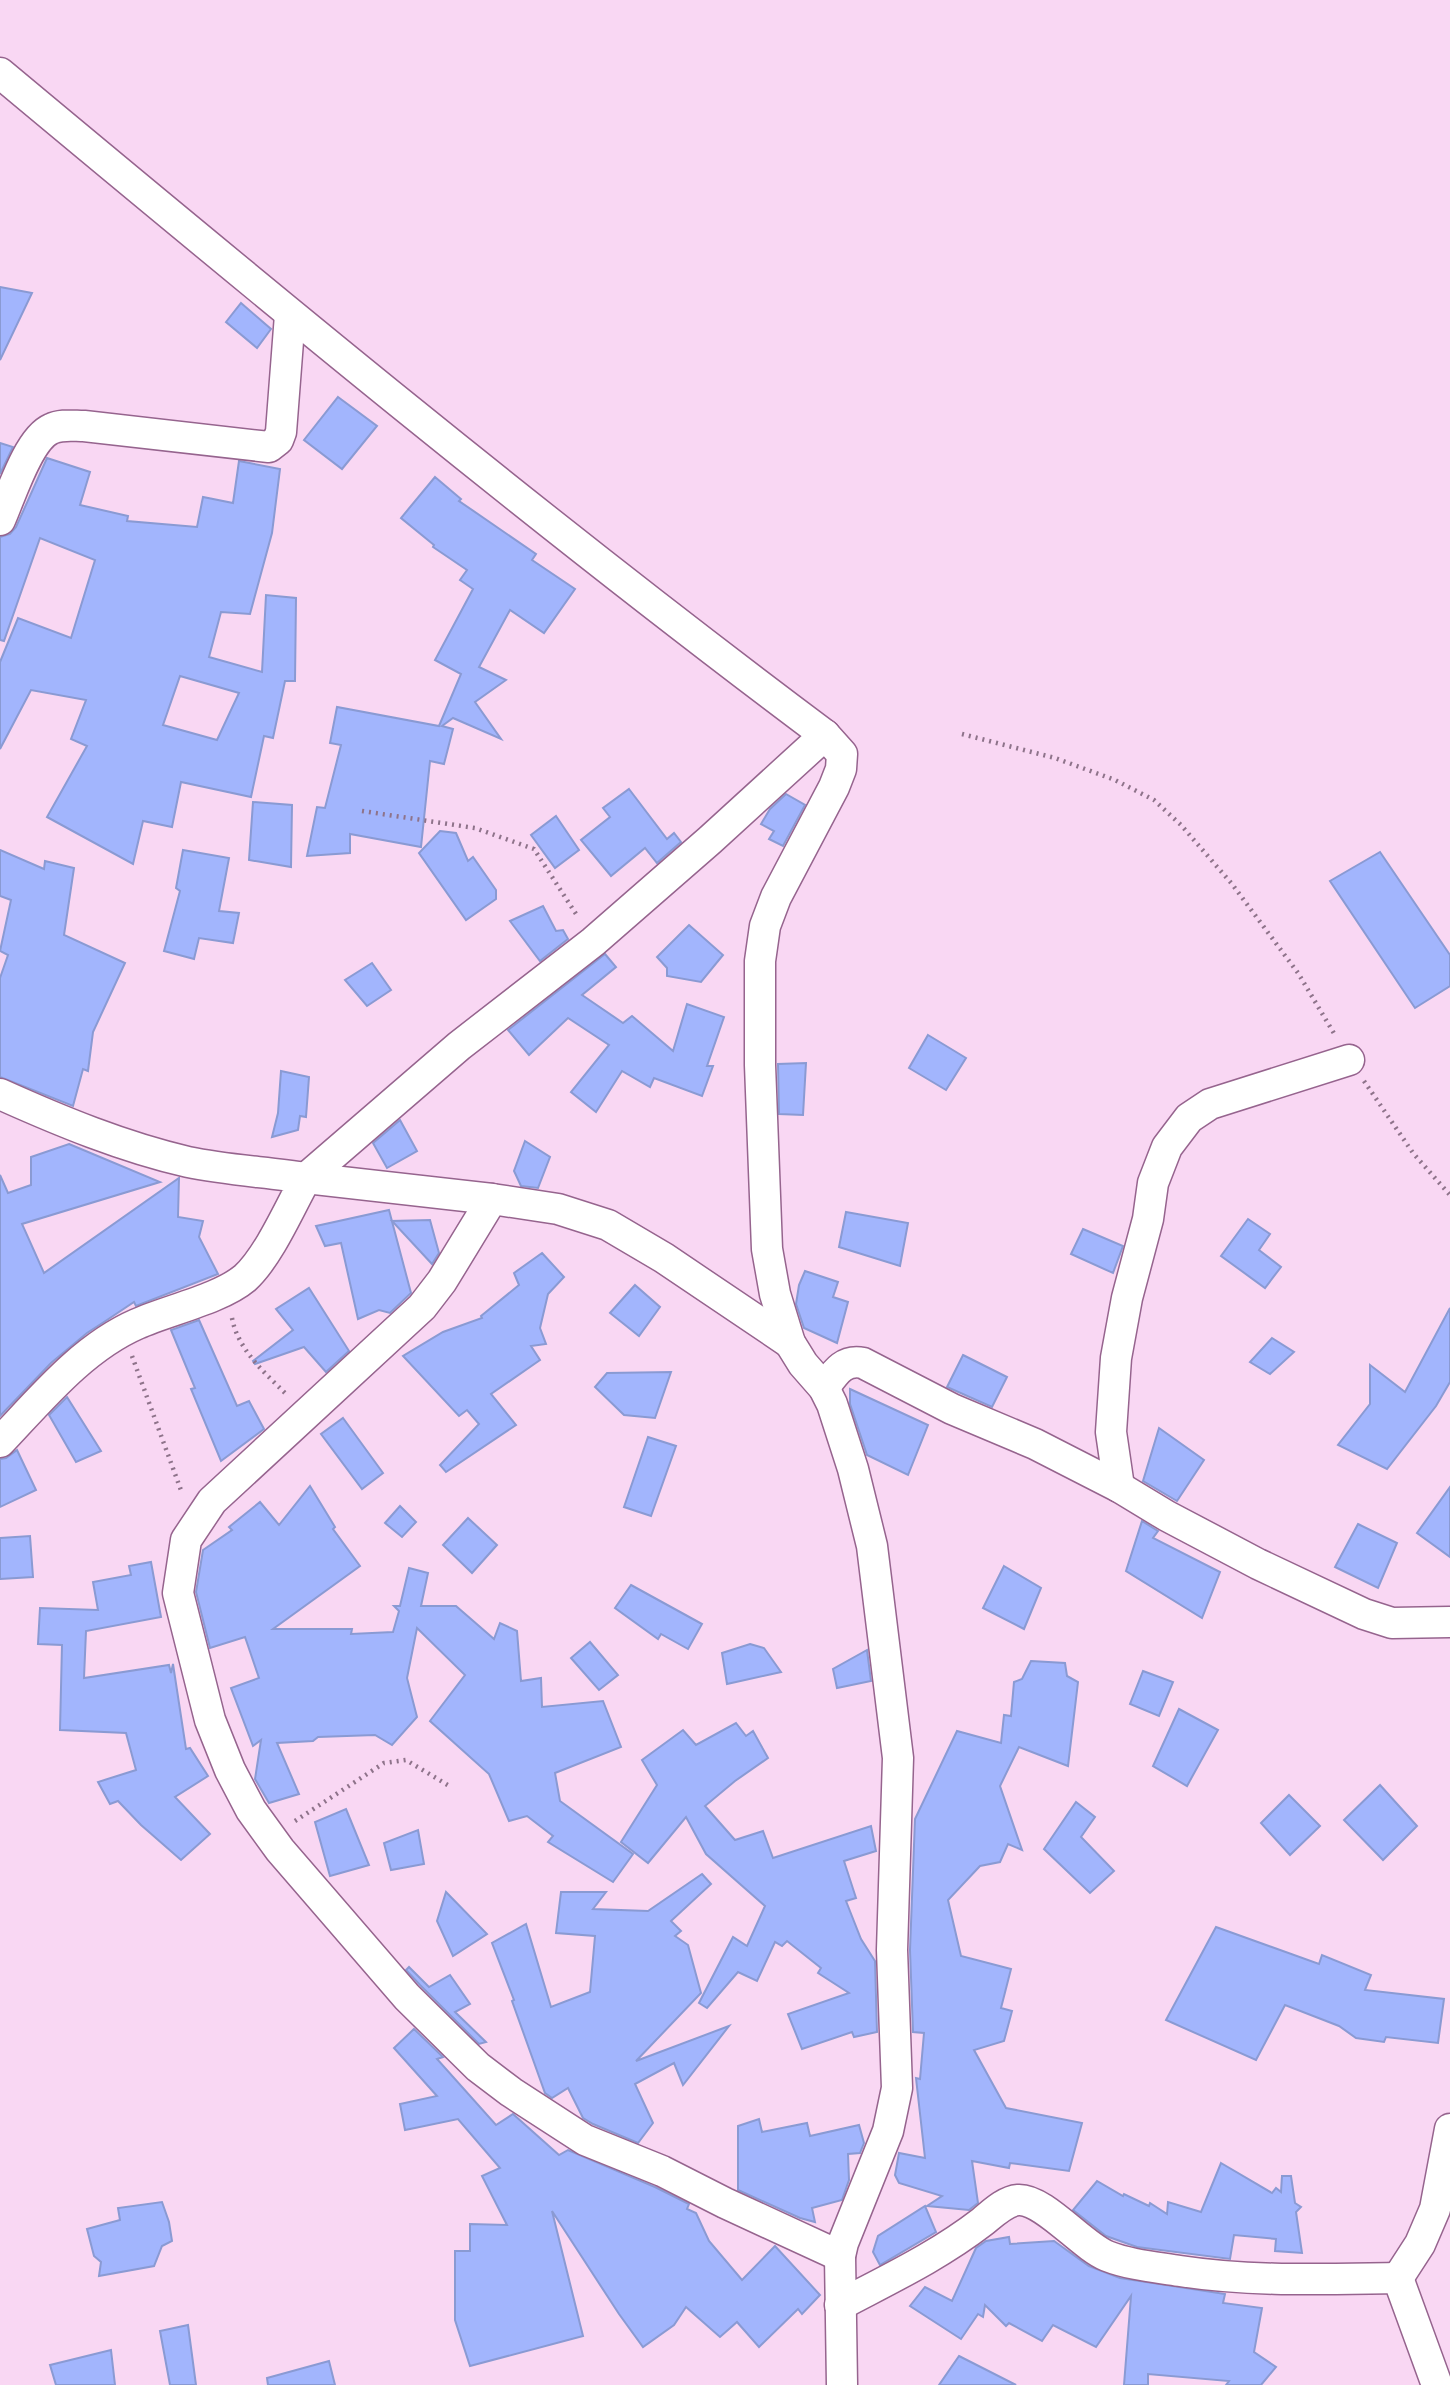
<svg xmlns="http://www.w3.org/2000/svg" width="1450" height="2385" font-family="'Public Sans',sans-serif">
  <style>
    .building { fill: #a2b5fd; stroke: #8a9ad3; stroke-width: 2; fill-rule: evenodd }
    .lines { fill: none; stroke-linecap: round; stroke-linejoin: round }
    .minor-casing { stroke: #96648e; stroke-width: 33 }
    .path { stroke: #8e738a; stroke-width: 4.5; stroke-dasharray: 2 5; stroke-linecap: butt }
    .minor { stroke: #fff; stroke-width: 30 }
  </style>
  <rect width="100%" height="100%" fill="#f9d7f3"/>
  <g class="building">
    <path d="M 0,287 L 32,293 L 0,360 Z"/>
    <path d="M 241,303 L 271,329 L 257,348 L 226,322 Z"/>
    <path d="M 338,397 L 377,426 L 342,469 L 304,440 Z"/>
    <path d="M 0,443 L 13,447 L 0,474 Z"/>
    <path d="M 47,458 L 90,472 L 80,505 L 128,516 L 127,521 L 197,527 L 203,497 L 233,503 L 239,461 L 280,469 L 272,533 L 250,614 L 221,612 L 209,657 L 262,672 L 266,595 L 296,598 L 295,681 L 285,681 L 273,738 L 264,736 L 251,797 L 181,782 L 172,827 L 143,821 L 133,864 L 47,817 L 87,746 L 71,739 L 86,700 L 31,690 L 0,749 L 0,662 L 18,618 L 71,638 L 95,560 L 40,538 L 4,641 L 0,640 L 0,537 L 10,534 L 16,527 ZM 180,676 L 239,693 L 217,740 L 163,725 Z"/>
    <path d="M 435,477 L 461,499 L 459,501 L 536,554 L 532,560 L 575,589 L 544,633 L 510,610 L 479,667 L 506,680 L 475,702 L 501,739 L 453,718 L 442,726 L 453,729 L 444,764 L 430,761 L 421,847 L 350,834 L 350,853 L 307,856 L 317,807 L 325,808 L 341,745 L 330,743 L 337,707 L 439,726 L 461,674 L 435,660 L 473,589 L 460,580 L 467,570 L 433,547 L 434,545 L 401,518 Z"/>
    <path d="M 629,789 L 667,839 L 674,833 L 681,842 L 657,863 L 645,848 L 611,876 L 581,840 L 610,817 L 603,808 Z"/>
    <path d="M 786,794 L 805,805 L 783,846 L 769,839 L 774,831 L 761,824 L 770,809 Z"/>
    <path d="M 253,802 L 292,805 L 291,867 L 249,860 Z"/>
    <path d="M 556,816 L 579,850 L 555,868 L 531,835 Z"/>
    <path d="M 440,831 L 456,833 L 468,861 L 473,857 L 496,890 L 496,899 L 466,920 L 419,853 Z"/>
    <path d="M 0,850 L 44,869 L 45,861 L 74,868 L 64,935 L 125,963 L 93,1032 L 88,1071 L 83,1069 L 73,1106 L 0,1077 L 0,978 L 8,955 L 0,951 L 11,900 L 0,896 Z"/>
    <path d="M 183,850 L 229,858 L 219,911 L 239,913 L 233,943 L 199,938 L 194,959 L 164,951 L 180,891 L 176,888 Z"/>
    <path d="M 1380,852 L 1450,955 L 1450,986 L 1415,1008 L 1330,881 Z"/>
    <path d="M 543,906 L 556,931 L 563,930 L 568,939 L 540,961 L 510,921 Z"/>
    <path d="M 689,925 L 723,955 L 701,982 L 667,976 L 667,968 L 657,957 Z"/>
    <path d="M 605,954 L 616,967 L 582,995 L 623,1023 L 632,1016 L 673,1051 L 687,1004 L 724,1017 L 707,1066 L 713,1066 L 702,1096 L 654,1078 L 650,1087 L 622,1071 L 596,1112 L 571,1092 L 609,1045 L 568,1018 L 529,1055 L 508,1030 Z"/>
    <path d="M 372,963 L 391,990 L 367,1006 L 345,980 Z"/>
    <path d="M 928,1035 L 966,1058 L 946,1090 L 909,1068 Z"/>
    <path d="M 806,1063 L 803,1115 L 779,1114 L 778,1064 Z"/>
    <path d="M 281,1071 L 309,1077 L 306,1117 L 300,1116 L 298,1130 L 272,1137 L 278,1113 Z"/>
    <path d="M 400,1120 L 417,1151 L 387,1168 L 373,1143 Z"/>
    <path d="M 525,1141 L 550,1157 L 538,1188 L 521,1186 L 514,1171 Z"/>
    <path d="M 69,1144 L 160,1182 L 22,1224 L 44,1273 L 179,1178 L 178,1217 L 203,1221 L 199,1237 L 218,1274 L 136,1306 L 134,1302 L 107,1320 L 87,1333 L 51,1363 L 0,1416 L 0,1175 L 8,1193 L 31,1185 L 31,1157 Z"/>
    <path d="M 389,1210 L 411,1293 L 390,1313 L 379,1310 L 358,1319 L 341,1243 L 325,1246 L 316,1226 Z"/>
    <path d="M 846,1212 L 908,1223 L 900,1266 L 839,1247 Z"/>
    <path d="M 1248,1219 L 1270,1234 L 1259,1250 L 1281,1267 L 1265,1288 L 1221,1256 Z"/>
    <path d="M 430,1220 L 439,1253 L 432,1264 L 392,1221 Z"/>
    <path d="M 1083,1229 L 1123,1246 L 1113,1273 L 1071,1254 Z"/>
    <path d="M 542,1253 L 564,1277 L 548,1294 L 540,1328 L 546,1344 L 531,1346 L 540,1360 L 491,1394 L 516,1425 L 446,1472 L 440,1465 L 479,1424 L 467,1410 L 459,1416 L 403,1356 L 443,1332 L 482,1318 L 481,1316 L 519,1285 L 514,1273 Z"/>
    <path d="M 805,1271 L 838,1282 L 833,1297 L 848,1302 L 837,1343 L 804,1328 L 796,1304 L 799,1285 Z"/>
    <path d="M 635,1285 L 660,1307 L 639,1336 L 610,1313 Z"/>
    <path d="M 309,1288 L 349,1351 L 326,1372 L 304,1347 L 255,1364 L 253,1361 L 293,1330 L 276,1309 Z"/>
    <path d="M 1450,1308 L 1450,1382 L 1436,1406 L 1387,1469 L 1338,1445 L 1370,1404 L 1370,1365 L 1405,1392 Z"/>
    <path d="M 199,1320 L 237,1406 L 249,1401 L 264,1429 L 221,1461 L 191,1389 L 195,1388 L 171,1330 Z"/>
    <path d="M 1272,1338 L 1294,1352 L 1270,1374 L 1250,1362 Z"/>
    <path d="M 963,1355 L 1007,1377 L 992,1407 L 947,1387 Z"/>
    <path d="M 671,1372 L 655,1418 L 624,1415 L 595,1387 L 607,1373 Z"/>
    <path d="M 850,1389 L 928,1425 L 908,1475 L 867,1455 L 850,1404 Z"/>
    <path d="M 67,1397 L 101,1451 L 76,1462 L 49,1415 Z"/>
    <path d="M 343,1418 L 383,1473 L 362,1489 L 321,1434 Z"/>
    <path d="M 1159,1428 L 1204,1460 L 1177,1501 L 1143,1481 Z"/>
    <path d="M 648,1437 L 676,1446 L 651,1516 L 624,1507 Z"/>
    <path d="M 17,1450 L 36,1490 L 0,1507 L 0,1459 L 6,1458 Z"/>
    <path d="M 310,1486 L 335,1527 L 333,1529 L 360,1566 L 273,1629 L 352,1629 L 351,1634 L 393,1632 L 399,1611 L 394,1606 L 400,1606 L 409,1568 L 428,1573 L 421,1606 L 456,1606 L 494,1639 L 500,1623 L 517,1631 L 521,1681 L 541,1678 L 542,1707 L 603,1701 L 621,1747 L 555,1773 L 560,1801 L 633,1854 L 613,1882 L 548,1842 L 553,1836 L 527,1816 L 509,1821 L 489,1774 L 430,1721 L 465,1675 L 417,1628 L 407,1678 L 417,1717 L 392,1745 L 375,1735 L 318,1737 L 313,1741 L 277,1743 L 299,1794 L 269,1803 L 255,1779 L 261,1740 L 253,1746 L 231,1688 L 259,1678 L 245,1637 L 210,1648 L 196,1592 L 203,1550 L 232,1530 L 229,1527 L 260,1502 L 279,1525 Z"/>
    <path d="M 1450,1487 L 1450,1557 L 1417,1533 Z"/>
    <path d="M 400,1506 L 416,1522 L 402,1537 L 385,1523 Z"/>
    <path d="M 468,1518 L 497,1545 L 472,1573 L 443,1545 Z"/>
    <path d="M 1142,1521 L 1158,1531 L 1153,1538 L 1220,1572 L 1202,1618 L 1126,1571 Z"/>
    <path d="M 1358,1524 L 1397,1543 L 1378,1588 L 1335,1567 Z"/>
    <path d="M 30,1536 L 33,1577 L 0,1579 L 0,1538 Z"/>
    <path d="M 151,1562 L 161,1617 L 86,1631 L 84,1678 L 169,1665 L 171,1673 L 173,1664 L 186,1749 L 190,1748 L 208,1776 L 175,1797 L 210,1834 L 181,1860 L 141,1825 L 118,1801 L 110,1804 L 98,1782 L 136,1770 L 126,1733 L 60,1730 L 62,1645 L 38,1644 L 40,1608 L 98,1610 L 93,1582 L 131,1575 L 129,1566 Z"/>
    <path d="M 1004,1566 L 1041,1588 L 1024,1629 L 983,1608 Z"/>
    <path d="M 631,1585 L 702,1624 L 688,1649 L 661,1634 L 658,1639 L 615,1608 Z"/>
    <path d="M 590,1642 L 618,1675 L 599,1690 L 571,1658 Z"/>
    <path d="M 750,1644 L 764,1648 L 781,1672 L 727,1684 L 722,1653 Z"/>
    <path d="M 867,1650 L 871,1681 L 837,1688 L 833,1669 Z"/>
    <path d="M 1031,1661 L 1065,1663 L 1067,1676 L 1078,1682 L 1068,1766 L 1019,1747 L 1000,1786 L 1022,1850 L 1008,1844 L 1000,1862 L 980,1866 L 948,1900 L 961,1956 L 1011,1969 L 1001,2008 L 1012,2011 L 1004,2041 L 974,2050 L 1001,2099 L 1006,2108 L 1082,2123 L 1069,2171 L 1010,2163 L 1009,2168 L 972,2161 L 978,2203 L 969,2210 L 927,2206 L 942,2196 L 899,2183 L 895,2175 L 899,2153 L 925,2158 L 916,2078 L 920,2079 L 924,2033 L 913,2032 L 910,1950 L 915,1819 L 957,1731 L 1001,1743 L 1004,1715 L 1011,1716 L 1014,1682 L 1022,1679 Z"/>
    <path d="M 1143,1671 L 1173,1682 L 1159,1716 L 1130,1704 Z"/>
    <path d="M 1179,1709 L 1218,1730 L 1187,1786 L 1153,1766 Z"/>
    <path d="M 736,1723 L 746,1736 L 753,1731 L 768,1758 L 735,1781 L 705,1806 L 735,1840 L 763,1831 L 773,1858 L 871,1826 L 876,1851 L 844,1861 L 856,1898 L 846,1901 L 861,1939 L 875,1961 L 877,2032 L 854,2037 L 852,2032 L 802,2049 L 788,2014 L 849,1993 L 818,1973 L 821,1968 L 787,1941 L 782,1946 L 775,1942 L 757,1981 L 738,1972 L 707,2008 L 699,2003 L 733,1937 L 747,1946 L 765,1906 L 706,1854 L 686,1817 L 648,1863 L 621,1842 L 657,1785 L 642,1760 L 683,1730 L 696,1745 Z"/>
    <path d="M 1380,1785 L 1417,1826 L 1383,1860 L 1344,1820 Z"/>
    <path d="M 1289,1795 L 1320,1826 L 1290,1855 L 1261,1823 Z"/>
    <path d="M 1076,1802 L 1095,1817 L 1081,1837 L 1114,1871 L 1090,1893 L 1044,1849 Z"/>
    <path d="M 346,1809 L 369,1865 L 330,1876 L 315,1822 Z"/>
    <path d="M 418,1830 L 424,1864 L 391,1870 L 384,1843 Z"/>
    <path d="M 702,1874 L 711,1884 L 671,1921 L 681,1931 L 675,1936 L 688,1945 L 701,1993 L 636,2061 L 729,2026 L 683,2085 L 674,2063 L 635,2084 L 653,2123 L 638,2143 L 593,2124 L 583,2118 L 568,2088 L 552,2098 L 545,2093 L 512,2001 L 514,2000 L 492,1943 L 526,1924 L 551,2007 L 590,1992 L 595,1936 L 556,1933 L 561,1892 L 606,1892 L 593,1909 L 648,1911 Z"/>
    <path d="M 446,1892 L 487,1934 L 453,1956 L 437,1921 Z"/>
    <path d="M 1216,1927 L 1319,1964 L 1322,1955 L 1371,1975 L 1365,1990 L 1444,1999 L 1438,2043 L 1386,2037 L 1384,2042 L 1356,2038 L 1339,2026 L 1285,2005 L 1256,2060 L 1166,2020 Z"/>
    <path d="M 409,1967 L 429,1987 L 450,1975 L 470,2004 L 455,2012 L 486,2042 L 479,2044 L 420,1985 L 406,1970 Z"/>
    <path d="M 414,2029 L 443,2057 L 437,2059 L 496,2125 L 513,2114 L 559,2155 L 568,2150 L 655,2187 L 689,2204 L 687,2209 L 696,2213 L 709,2241 L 742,2280 L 775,2246 L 820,2295 L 802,2314 L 798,2309 L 759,2347 L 737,2322 L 720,2337 L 686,2307 L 674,2325 L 643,2347 L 619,2314 L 552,2211 L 583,2336 L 470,2366 L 455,2320 L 455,2251 L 470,2251 L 470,2224 L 507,2225 L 482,2176 L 500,2168 L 458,2119 L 405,2130 L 400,2104 L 437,2096 L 394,2048 Z"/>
    <path d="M 759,2119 L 762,2132 L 807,2123 L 810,2136 L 859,2125 L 864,2143 L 860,2153 L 848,2154 L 849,2180 L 842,2200 L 812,2208 L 815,2222 L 800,2218 L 738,2190 L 738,2126 Z"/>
    <path d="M 1221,2163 L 1272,2193 L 1276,2188 L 1281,2192 L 1282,2176 L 1291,2176 L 1295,2203 L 1301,2207 L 1296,2212 L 1302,2253 L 1275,2251 L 1276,2239 L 1234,2235 L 1230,2259 L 1137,2247 L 1106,2236 L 1073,2210 L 1097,2181 L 1123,2196 L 1124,2194 L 1149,2206 L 1150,2203 L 1167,2214 L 1168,2202 L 1201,2212 Z"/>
    <path d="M 162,2202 L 169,2222 L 172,2241 L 162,2246 L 154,2266 L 99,2276 L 101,2262 L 94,2256 L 87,2229 L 120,2220 L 118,2208 Z"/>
    <path d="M 925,2206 L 936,2232 L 880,2265 L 873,2252 L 878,2236 Z"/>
    <path d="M 1009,2237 L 1010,2244 L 1054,2241 L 1089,2266 L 1120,2278 L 1225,2294 L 1223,2303 L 1262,2308 L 1254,2352 L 1276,2367 L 1261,2385 L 1226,2385 L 1229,2381 L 1148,2374 L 1148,2385 L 1124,2385 L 1131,2296 L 1096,2347 L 1053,2325 L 1042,2341 L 1009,2323 L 1006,2326 L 985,2305 L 983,2317 L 978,2314 L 961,2339 L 910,2306 L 925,2287 L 952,2301 L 976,2248 L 986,2241 Z"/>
    <path d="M 188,2325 L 196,2385 L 170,2385 L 160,2331 Z"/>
    <path d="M 111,2350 L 115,2385 L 56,2385 L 50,2365 Z"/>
    <path d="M 959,2356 L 1016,2385 L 939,2385 Z"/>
    <path d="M 329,2361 L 335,2385 L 268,2385 L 267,2378 Z"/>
  </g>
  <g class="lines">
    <defs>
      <g id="minor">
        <path d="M 0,73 C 271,299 543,524 825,735 L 842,754 L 841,769 L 834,787 L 776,897 L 765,926 L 760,961 L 760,1065 L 767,1249 L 775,1294 L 790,1343 L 803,1364 L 824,1388 L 832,1404 L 853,1469 L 872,1546 L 898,1758 L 892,1950 L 897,2088 L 888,2131 L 843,2243 L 840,2256 L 842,2385"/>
        <path d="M 0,520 C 10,498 28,439 51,429 C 61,424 73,426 84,426 L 269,447 L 278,440 L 281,432 L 290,315"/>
        <path d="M 0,1094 C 60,1121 123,1147 188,1162 C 226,1170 267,1172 306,1178 C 290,1207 269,1256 245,1278 C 220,1299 168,1310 137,1324 C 82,1348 40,1400 0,1442"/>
        <path d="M 492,1199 L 442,1281 L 422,1307 L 212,1501 L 186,1540 L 178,1593 L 210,1720 L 230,1770 L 251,1810 L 280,1850 L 407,1997 L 478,2067 L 511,2092 L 585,2140 L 662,2171 L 725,2203 L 840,2256"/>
        <path d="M 790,1343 L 664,1258 L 608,1225 L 558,1209 L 492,1199 L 306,1178 L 459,1046 L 593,942 L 710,840 L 825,735"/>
        <path d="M 824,1388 C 835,1373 843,1359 863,1363 L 952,1409 L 1035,1444 L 1119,1487 L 1167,1516 L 1258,1564 L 1364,1614 L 1392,1623 L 1450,1622"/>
        <path d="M 1119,1487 L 1111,1432 L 1116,1358 L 1127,1298 L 1148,1219 L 1153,1183 L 1167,1147 L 1189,1118 L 1210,1104 L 1349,1060"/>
        <path d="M 1398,2278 L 1420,2244 L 1435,2209 L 1450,2129"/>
        <path d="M 840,2305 C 889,2279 938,2256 982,2222 C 992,2214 1005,2201 1018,2200 C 1043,2198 1082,2246 1107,2256 C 1130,2265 1155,2267 1180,2271 C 1252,2282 1324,2279 1398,2278 L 1437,2385"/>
      </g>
    </defs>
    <use href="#minor" class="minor-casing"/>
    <g class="path">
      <path d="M 962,734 L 1055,758 L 1115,780 L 1154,800 L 1181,825 L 1232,884 L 1298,973 L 1335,1035"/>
      <path d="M 362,811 L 475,828 L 534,849 L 578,917"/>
      <path d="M 1364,1081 L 1413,1153 L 1450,1195"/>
      <path d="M 232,1318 C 238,1350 265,1373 287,1395"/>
      <path d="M 132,1356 L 182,1493"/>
      <path d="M 295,1821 L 384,1763 L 406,1760 L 451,1787"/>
    </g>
    <use href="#minor" class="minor"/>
  </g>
</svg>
